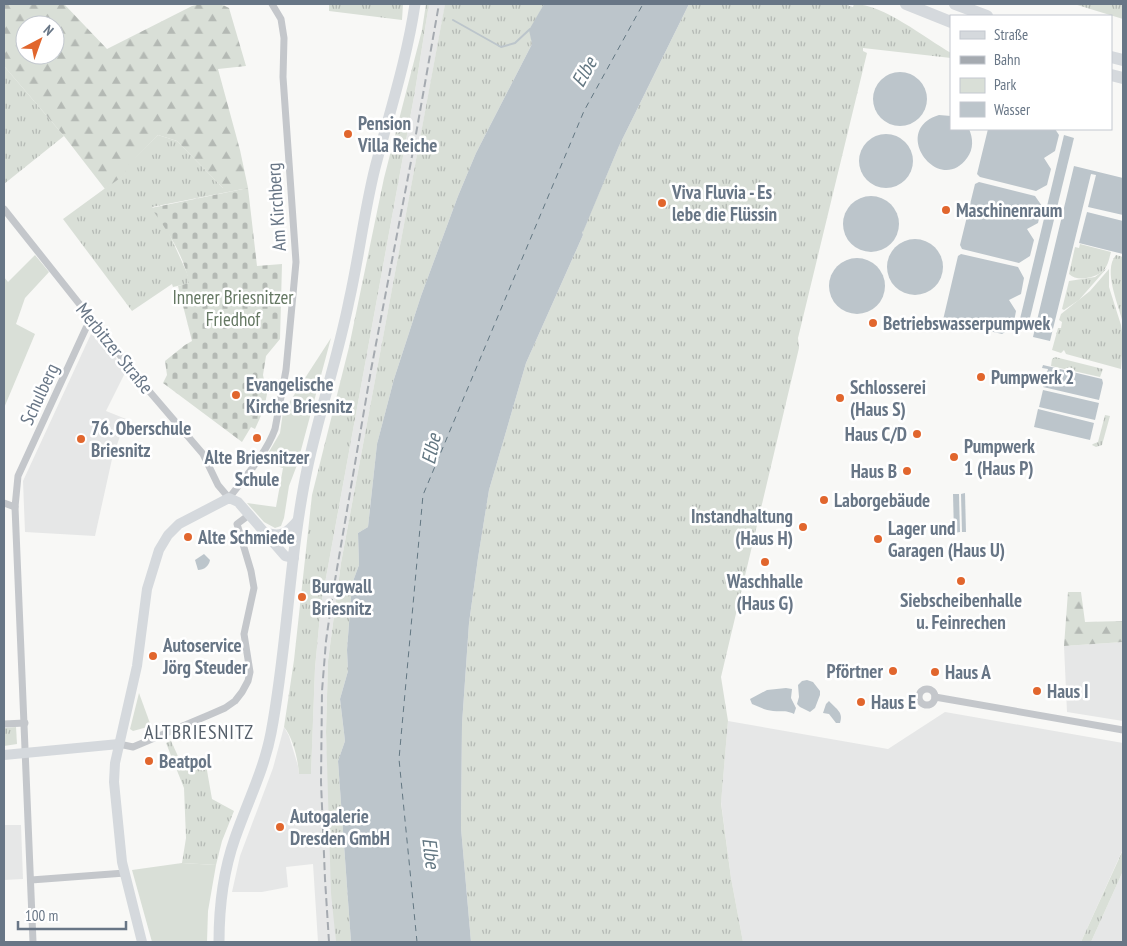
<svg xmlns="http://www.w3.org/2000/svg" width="1127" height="946" font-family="'PT Sans Narrow',sans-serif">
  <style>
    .built { fill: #e6e7e7 }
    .grass { fill: url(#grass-tufts) }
    .forest { fill: url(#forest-firs); fill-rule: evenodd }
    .cemetery { fill: url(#cemetery-stones) }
    .green { fill: #d9dfd7 }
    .water { fill: #bcc5cb }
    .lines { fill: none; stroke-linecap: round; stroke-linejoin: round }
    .stream { stroke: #bcc5cb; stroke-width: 2 }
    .ferry { stroke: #637782; stroke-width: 1; stroke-dasharray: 6 5; stroke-linecap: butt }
    .street { stroke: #c4c7cb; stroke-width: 7 }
    .secondary { stroke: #d5d9dd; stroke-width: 10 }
    .primary { stroke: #d5d9dd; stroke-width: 11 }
    .highway { stroke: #d5d9dd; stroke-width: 12 }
    .rail { stroke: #a5aab0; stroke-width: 2; stroke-dasharray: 8 4; stroke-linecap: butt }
    .poi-dot { fill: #e1662d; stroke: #fff; stroke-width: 2 }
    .labels { text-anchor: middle; stroke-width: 5; stroke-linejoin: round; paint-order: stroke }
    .poi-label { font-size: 19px; font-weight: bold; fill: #687686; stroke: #fff; text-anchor: start }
    .street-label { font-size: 19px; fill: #687686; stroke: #fff }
    .park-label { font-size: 19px; fill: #657863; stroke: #fff }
    .water-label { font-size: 20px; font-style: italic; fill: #637782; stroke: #fff }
    .neighbourhood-label { font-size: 20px; letter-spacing: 1px; fill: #56606b; stroke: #fff }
  </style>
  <defs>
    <pattern id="grass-tufts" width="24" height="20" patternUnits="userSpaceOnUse" patternTransform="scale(1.25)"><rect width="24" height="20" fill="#d9dfd7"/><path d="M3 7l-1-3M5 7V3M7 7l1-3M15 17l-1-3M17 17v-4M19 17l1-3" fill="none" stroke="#b4b9b4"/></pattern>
    <pattern id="forest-firs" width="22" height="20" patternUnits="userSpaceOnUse" patternTransform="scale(1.25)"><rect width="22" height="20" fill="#d9dfd7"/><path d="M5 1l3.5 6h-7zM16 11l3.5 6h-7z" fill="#b4b9b4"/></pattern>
    <pattern id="cemetery-stones" width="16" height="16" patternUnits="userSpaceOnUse" patternTransform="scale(1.25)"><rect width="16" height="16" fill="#d9dfd7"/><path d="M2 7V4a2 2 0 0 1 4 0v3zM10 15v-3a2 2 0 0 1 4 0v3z" fill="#b4b9b4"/></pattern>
  </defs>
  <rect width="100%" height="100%" fill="#f8f8f6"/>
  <g class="built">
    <path d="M 429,4 L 445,5 L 341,563 L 328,661 L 326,732 L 336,942 L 318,942 L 313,864 L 286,867 L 288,887 L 262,892 L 232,892 L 240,856 L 273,768 L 284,727 L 289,736 L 298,766 L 299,774 L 311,773 L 315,668 L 321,605 L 415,91 Z"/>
    <path d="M 97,333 L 126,371 L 106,411 L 126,419 L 112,459 L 95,536 L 25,532 L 23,481 L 91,334 Z"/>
    <path d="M 1123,642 L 1123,721 L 1067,712 L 1064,646 Z"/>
    <path d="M 945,712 L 1123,743 L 1123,849 L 1081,942 L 743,942 L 731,878 L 721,802 L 728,721 L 888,749 Z"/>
    <path d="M 4,825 L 21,825 L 23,879 L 4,880 Z"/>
    <path d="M 1123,871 L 1123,942 L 1091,942 Z"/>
  </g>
  <g class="grass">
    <path d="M 329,4 L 403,4 L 402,20 L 329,11 Z"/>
    <path d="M 426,4 L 429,4 L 415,91 L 321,605 L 315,668 L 311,774 L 299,774 C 298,759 293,738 284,727 L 294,660 L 312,495 L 349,347 L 384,178 L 422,30 Z"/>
    <path d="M 445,4 L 544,4 L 530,30 L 532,44 L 476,153 L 458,196 L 421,296 L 394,379 L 377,444 L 368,527 L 358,533 L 359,565 L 352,584 L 347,650 L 348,671 L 340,699 L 345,741 L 338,761 L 351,942 L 336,942 L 331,893 L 326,732 L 328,661 L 341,563 Z"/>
    <path d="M 689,4 L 848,4 L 849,6 L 853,7 L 854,4 C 883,4 925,38 951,53 L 951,58 L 863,48 L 863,51 L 867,53 L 798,338 L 799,348 L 721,677 L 728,721 L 721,803 L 731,878 L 743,942 L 471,942 L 461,828 L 462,724 L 469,623 L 478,558 L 489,490 L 526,363 L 583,235 L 582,231 L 583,231 L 619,146 Z"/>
    <path d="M 1074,4 L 1123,4 L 1123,19 Z"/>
    <path d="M 4,66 L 64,136 L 4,184 Z"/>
    <path d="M 158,135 L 177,141 L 223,188 L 248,188 L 152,207 L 168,231 L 187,273 L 190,283 L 173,287 L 172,284 L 132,311 L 63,219 L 126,173 L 123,169 Z"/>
    <path d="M 1080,244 L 1111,252 C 1109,259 1108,266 1103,271 C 1095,278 1077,282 1069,274 L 1075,247 L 1079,248 Z"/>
    <path d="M 1116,255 L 1123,257 L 1123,324 C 1120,307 1102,271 1116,255 Z"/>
    <path d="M 1107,268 L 1079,300 L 1064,310 L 1062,309 L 1069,281 L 1095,277 Z"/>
    <path d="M 1109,269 L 1109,287 L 1121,325 L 1123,340 L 1121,369 L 1066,354 L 1064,350 L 1061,353 L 1052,350 L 1058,328 L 1061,328 L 1062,322 L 1059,320 L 1061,314 L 1090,291 Z"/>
    <path d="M 1055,357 L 1103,369 L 1100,377 L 1051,366 L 1052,359 Z"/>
    <path d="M 1105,415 L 1110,416 L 1102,445 L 1096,447 L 1092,445 L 1093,444 L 1098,442 Z"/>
    <path d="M 16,727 L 17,744 L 4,746 L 4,728 Z"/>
    <path d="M 171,741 L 183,767 L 205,759 L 212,799 L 234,811 L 222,841 L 216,865 L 182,863 L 186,838 L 184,788 L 166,743 Z"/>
    <path d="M 1122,852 L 1123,853 L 1123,871 L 1091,942 L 1081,942 Z"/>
  </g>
  <g class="forest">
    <path d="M 4,4 L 64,4 L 107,49 L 192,6 C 205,3 218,2 229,8 L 246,66 L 218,69 L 240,150 L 248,188 L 223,188 L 177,141 L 158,135 L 124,169 L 127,173 L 105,189 L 64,136 L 4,66 ZM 25,25 L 55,25 L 55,55 L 25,55 Z"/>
    <path d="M 1068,592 L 1081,592 L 1085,622 L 1123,621 L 1123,642 L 1064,646 Z"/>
  </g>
  <path class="cemetery" d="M 248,188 L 257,266 L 282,264 L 280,339 L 266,356 L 263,375 L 267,394 L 264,409 L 255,429 L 251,427 L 242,442 L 163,383 L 167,375 L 165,361 L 185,345 L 192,341 L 178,286 L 189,283 C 184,255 167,230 151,208 Z"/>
  <g class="green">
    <path d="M 35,255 L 49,272 L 25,298 L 16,324 L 35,334 L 4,408 L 4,277 L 8,282 Z"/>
    <path d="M 331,338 L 297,465 L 289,486 L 284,518 L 281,526 L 275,528 L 264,522 L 247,503 L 276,507 L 283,468 L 263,462 L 280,433 L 283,412 Z"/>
    <path d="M 139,693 L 151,726 L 133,731 L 130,729 Z"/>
    <path d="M 182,863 L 216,865 L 208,911 L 207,942 L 152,942 L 132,870 Z"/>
  </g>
  <g class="water">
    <path d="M 544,4 L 689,4 L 619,146 L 583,232 L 582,231 L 583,235 L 526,363 L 489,490 L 478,558 L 469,623 L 462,724 L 461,828 L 471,942 L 351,942 L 338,761 L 345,741 L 340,699 L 348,671 L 347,650 L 352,584 L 359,565 L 358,533 L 368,527 L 377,444 L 394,379 L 421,296 L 458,196 L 476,153 L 532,44 L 529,30 Z"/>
    <circle cx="900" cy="99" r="27"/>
    <path d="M 939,115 L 951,116 L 951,129 L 969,129 C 973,138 974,149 967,158 C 939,197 889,130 939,115 Z"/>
    <path d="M 988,129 L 1055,129 L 1059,135 L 1055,151 L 1044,158 L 1051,169 L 1047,185 L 1036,191 L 980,177 L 977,174 Z"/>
    <circle cx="886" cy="161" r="27"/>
    <path d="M 1064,135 L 1074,138 L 1029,322 L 1020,319 Z"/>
    <path d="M 1074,166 L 1123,178 L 1123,215 L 1088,207 L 1096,175 L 1091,174 L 1050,341 L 1033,337 Z"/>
    <path d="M 979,182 L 1035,196 L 1042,206 L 1038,223 L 1027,229 L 1034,240 L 1030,256 L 1019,263 L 962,249 L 960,245 L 975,184 Z"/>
    <circle cx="871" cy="224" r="28"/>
    <path d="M 1087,212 L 1123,221 L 1123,254 L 1079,243 Z"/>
    <circle cx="915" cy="267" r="28"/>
    <path d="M 961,254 L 1018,267 L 1024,278 L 1021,294 L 1009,300 L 1016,311 L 1013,327 L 1002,334 L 943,320 L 958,256 Z"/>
    <circle cx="857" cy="286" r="28"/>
    <path d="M 1043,365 L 1102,379 L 1103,383 L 1099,400 L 1043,387 L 1048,369 L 1042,368 Z"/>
    <path d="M 1043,390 L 1099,403 L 1095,420 L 1039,407 Z"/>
    <path d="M 1038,409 L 1094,423 L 1090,440 L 1034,427 Z"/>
    <path d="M 965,493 L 966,532 L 962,532 L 961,494 Z"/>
    <path d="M 953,494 L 959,494 L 960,532 L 954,533 Z"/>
    <path d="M 204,554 L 210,560 C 209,566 204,570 198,570 L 195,560 Z"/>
    <path d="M 807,680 L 813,682 L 820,691 L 820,695 L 815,708 L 810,712 L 800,707 L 797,704 L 799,697 L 798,685 L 802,681 Z"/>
    <path d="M 786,688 L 792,689 L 791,698 L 796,708 L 794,714 C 786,710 781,712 773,711 C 765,710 759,707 752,704 L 750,699 L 767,690 Z"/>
    <path d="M 829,701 C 836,709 844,712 840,723 L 836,723 L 829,714 L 823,713 L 826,704 Z"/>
  </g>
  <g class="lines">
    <path class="stream" d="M 453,20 L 501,47 L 515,43 L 530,29"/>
    <path class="ferry" d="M 417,942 L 399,759 L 423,495 L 584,111 L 643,4"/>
    <g class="street">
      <path d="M 4,209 L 143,384 L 203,454 L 218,485 L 229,498 C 245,477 266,454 275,429 L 286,370 L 296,262 L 283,77 L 284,38 L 281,19 L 272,4"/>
      <path d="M 4,503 L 15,507"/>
      <circle cx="927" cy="697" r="8"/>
      <path d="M 935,697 L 1123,730"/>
      <path d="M 4,724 L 25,723"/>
      <path d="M 119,744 L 133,747 L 209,715 L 225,708 L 235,701 L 242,692 L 248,681 L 250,672 L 244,634 L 254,588 L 251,571 L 237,524 L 249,515"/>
      <path d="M 31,880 L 125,873"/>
      <path d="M 33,942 L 15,507 L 18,476 L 86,328 L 94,321"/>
    </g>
    <g class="secondary">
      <path d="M 264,532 C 281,538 287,533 298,520"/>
      <path d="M 4,755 L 119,744"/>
      <path d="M 142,942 L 122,862 L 114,782 L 115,763 L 137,666 L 147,589 L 159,550 L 168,535 L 179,524 L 229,498 L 238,502 L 285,556 L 294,558"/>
    </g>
    <path class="primary" d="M 219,942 C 219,906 223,872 235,838 C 247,803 264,770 271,733 C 288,644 289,553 308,465 C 320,410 338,356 349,301 C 359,257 364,212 375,168 C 389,114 407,59 415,4"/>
    <g class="highway">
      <path d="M 906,4 L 951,22"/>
      <path d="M 955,4 L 987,16"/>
      <path d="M 1111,57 L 1123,60"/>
      <path d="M 1111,75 L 1123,78"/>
    </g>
    <path class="rail" d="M 329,942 L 325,879 L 321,782 L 322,691 L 326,641 L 333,592 L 371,370 L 413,151 L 439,4"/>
  </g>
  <g class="poi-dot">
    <circle cx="348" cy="134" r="5"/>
    <circle cx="662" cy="203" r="5"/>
    <circle cx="946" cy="210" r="5"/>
    <circle cx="873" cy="323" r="5"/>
    <circle cx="981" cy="377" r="5"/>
    <circle cx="236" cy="395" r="5"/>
    <circle cx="840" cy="398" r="5"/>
    <circle cx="917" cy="434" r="5"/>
    <circle cx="257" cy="438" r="5"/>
    <circle cx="81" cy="439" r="5"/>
    <circle cx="954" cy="457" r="5"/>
    <circle cx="907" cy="471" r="5"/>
    <circle cx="824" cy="500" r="5"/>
    <circle cx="803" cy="527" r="5"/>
    <circle cx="188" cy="537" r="5"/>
    <circle cx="878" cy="539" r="5"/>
    <circle cx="765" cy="562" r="5"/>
    <circle cx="961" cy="581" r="5"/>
    <circle cx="302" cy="597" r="5"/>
    <circle cx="153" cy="656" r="5"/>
    <circle cx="893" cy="671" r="5"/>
    <circle cx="935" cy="672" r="5"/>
    <circle cx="1037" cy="691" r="5"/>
    <circle cx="861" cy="702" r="5"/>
    <circle cx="149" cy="761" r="5"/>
    <circle cx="280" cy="827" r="5"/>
  </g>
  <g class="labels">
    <g class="poi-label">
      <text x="358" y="130">Pension<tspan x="358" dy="22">Villa Reiche</tspan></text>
      <text x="672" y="199">Viva Fluvia - Es<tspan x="672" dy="22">lebe die Flüssin</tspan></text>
      <text x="956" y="217">Maschinenraum</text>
      <text x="883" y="330">Betriebswasserpumpwek</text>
      <text x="991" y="384">Pumpwerk 2</text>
      <text x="246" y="391">Evangelische<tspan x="246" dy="22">Kirche Briesnitz</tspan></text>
      <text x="850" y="394">Schlosserei<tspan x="850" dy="22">(Haus S)</tspan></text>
      <text x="91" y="435">76. Oberschule<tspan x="91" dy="22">Briesnitz</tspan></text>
      <text x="907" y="441" text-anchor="end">Haus C/D</text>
      <text x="964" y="453">Pumpwerk<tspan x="964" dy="22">1 (Haus P)</tspan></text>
      <text x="257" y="464" text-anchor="middle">Alte Briesnitzer<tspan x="257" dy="22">Schule</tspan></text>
      <text x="897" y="478" text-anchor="end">Haus B</text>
      <text x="834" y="507">Laborgebäude</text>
      <text x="793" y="523" text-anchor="end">Instandhaltung<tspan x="793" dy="22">(Haus H)</tspan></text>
      <text x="888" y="535">Lager und<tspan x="888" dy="22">Garagen (Haus U)</tspan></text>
      <text x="198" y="544">Alte Schmiede</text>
      <text x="765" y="588" text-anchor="middle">Waschhalle<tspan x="765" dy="22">(Haus G)</tspan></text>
      <text x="312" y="593">Burgwall<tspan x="312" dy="22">Briesnitz</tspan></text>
      <text x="961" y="607" text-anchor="middle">Siebscheibenhalle<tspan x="961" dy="22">u. Feinrechen</tspan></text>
      <text x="163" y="652">Autoservice<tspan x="163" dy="22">Jörg Steuder</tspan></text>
      <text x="883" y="678" text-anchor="end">Pförtner</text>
      <text x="945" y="679">Haus A</text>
      <text x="1047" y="698">Haus I</text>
      <text x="871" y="709">Haus E</text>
      <text x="159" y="768">Beatpol</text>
      <text x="290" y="823">Autogalerie<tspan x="290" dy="22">Dresden GmbH</tspan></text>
    </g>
    <g class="street-label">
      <text transform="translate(276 207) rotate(-94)" y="7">Am Kirchberg</text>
      <text transform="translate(115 348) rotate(51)" y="7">Merbitzer Straße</text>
      <text transform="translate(39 394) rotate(-65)" y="7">Schulberg</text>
    </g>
    <g class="park-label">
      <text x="233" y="304">Innerer Briesnitzer<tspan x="233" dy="22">Friedhof</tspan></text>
    </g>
    <g class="water-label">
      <text transform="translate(584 72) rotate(-61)" y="7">Elbe</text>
      <text transform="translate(431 449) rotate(-78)" y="7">Elbe</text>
      <text transform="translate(431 853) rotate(83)" y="7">Elbe</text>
    </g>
    <g class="neighbourhood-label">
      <text x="199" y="739">ALTBRIESNITZ</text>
    </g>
  </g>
  <rect width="1127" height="946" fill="none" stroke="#687686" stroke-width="10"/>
  <rect x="950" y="15" width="162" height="115" fill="#ffffff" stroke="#c3c8cf"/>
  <rect x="960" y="31" width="25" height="8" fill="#d5d9dd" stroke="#c3c8cf"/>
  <text x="994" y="40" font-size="15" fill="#687686">Straße</text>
  <rect x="960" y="56" width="25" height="8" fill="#a5aab0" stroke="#c3c8cf"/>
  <text x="994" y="65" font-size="15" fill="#687686">Bahn</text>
  <rect x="960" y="78" width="25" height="15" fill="#d9dfd7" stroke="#c3c8cf"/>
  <text x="994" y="90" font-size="15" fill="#687686">Park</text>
  <rect x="960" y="102" width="25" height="15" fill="#bcc5cb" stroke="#c3c8cf"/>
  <text x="994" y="115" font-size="15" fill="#687686">Wasser</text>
  <g transform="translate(40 40) rotate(41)"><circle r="24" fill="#ffffff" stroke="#c3c8cf"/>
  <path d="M0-4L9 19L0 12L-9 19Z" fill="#e1662d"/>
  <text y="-8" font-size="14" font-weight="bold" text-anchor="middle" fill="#687686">N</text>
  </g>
  <path d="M18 921v8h108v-8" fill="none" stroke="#687686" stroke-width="2.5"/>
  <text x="25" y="921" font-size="15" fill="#687686" stroke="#ffffff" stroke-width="4" paint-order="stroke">100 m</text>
</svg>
